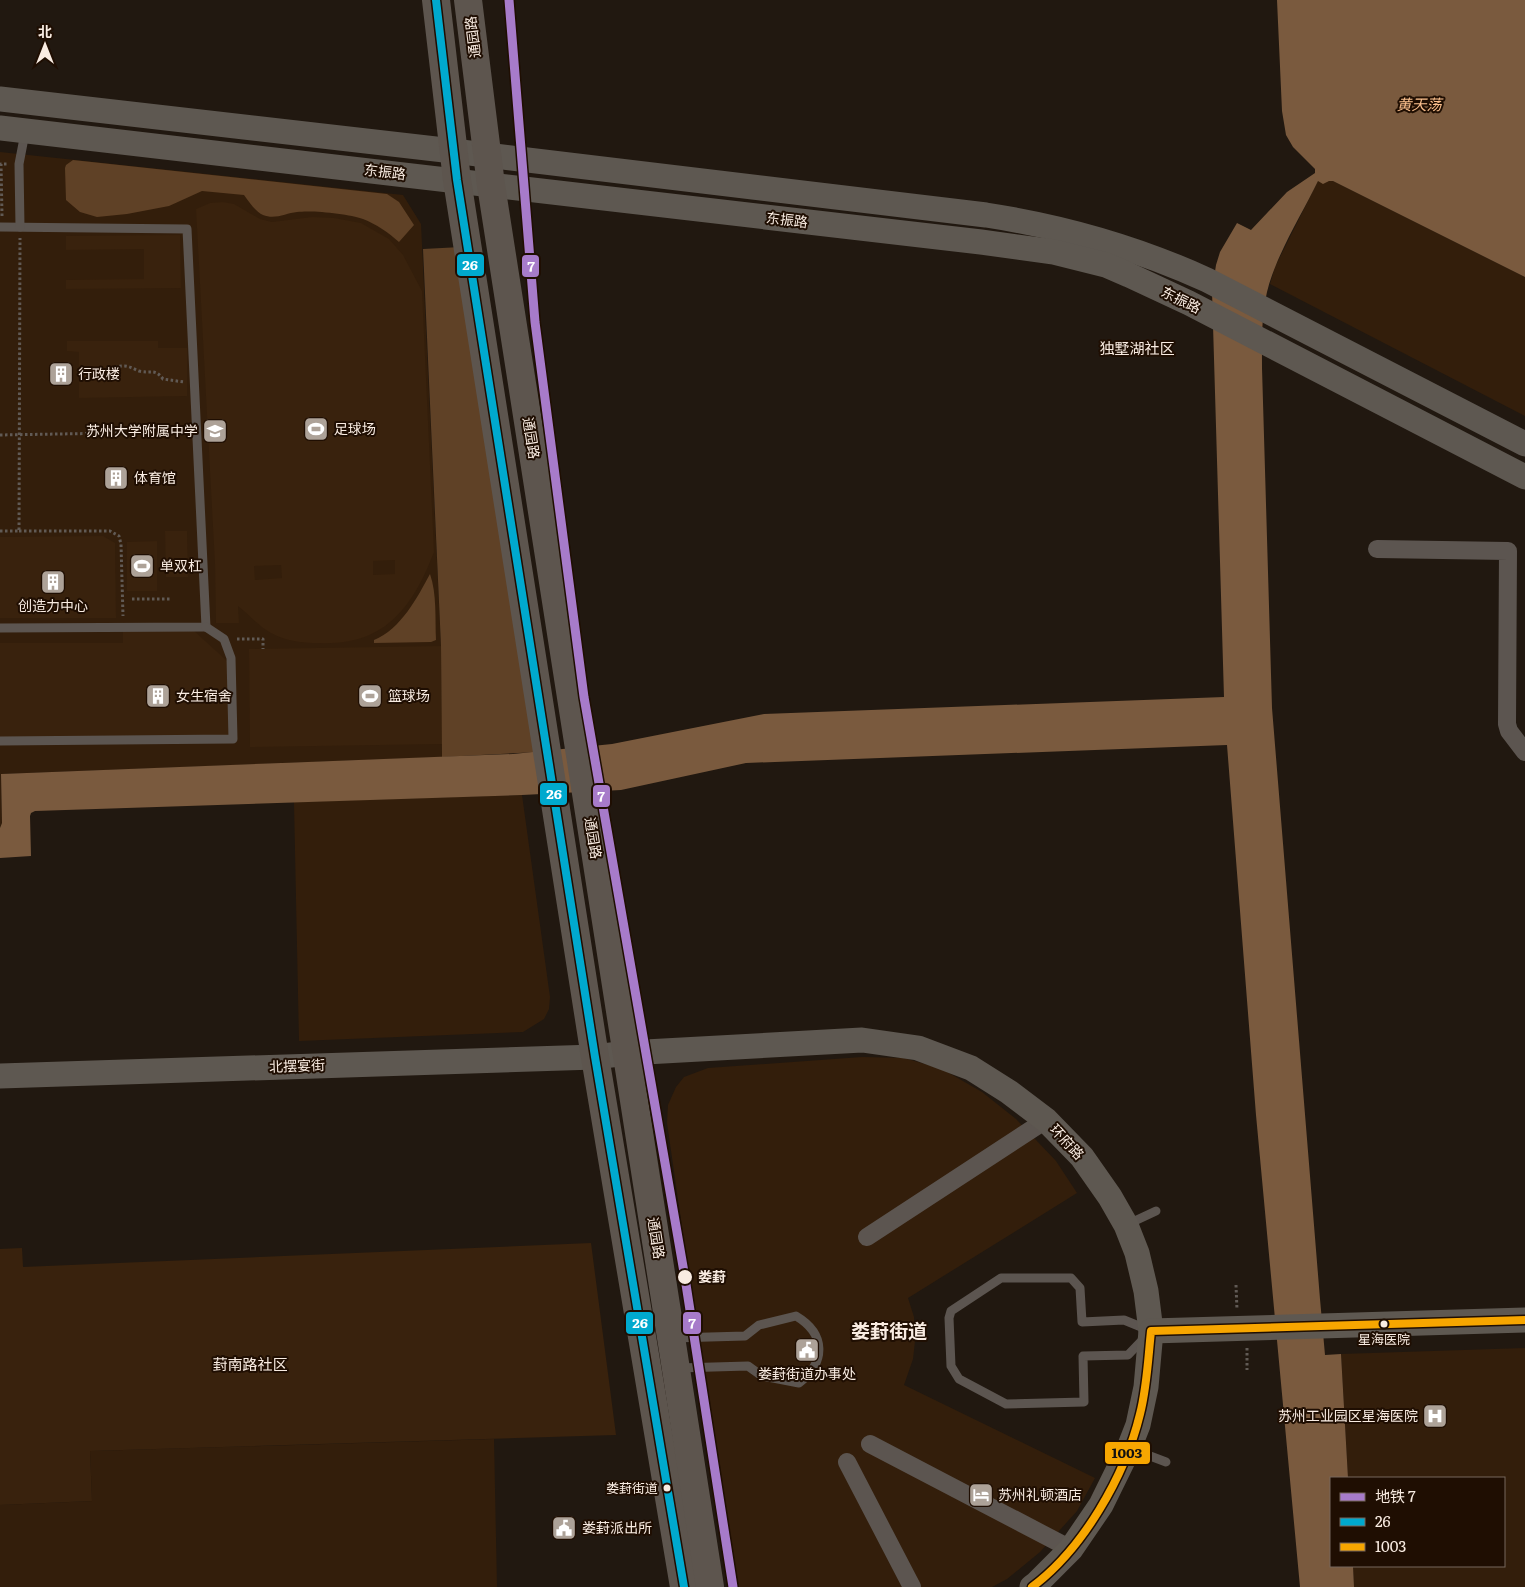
<svg xmlns="http://www.w3.org/2000/svg" width="1525" height="1587" font-family="Literata,'Noto Sans SC',serif">
  <style>
    .built { fill: #331e0b }
    .green { fill: #39220d; fill-rule: evenodd }
    .forest { fill: #5f4126 }
    .water { fill: #7a5a3e }
    .lines { fill: none; stroke-linecap: round; stroke-linejoin: round }
    .path { stroke: #615a55; stroke-width: 3; stroke-dasharray: 2.5 2.5; stroke-linecap: butt }
    .lane { stroke: #5c5550; stroke-width: 9 }
    .street { stroke: #5c5550; stroke-width: 18 }
    .secondary { stroke: #5e5851; stroke-width: 25 }
    .primary { stroke: #5d554e; stroke-width: 28 }
    .bus-1-casing { stroke: #1f0e02; stroke-width: 11 }
    .bus-2-casing { stroke: #1f0e02; stroke-width: 11 }
    .bus-1 { stroke: #00a9ce; stroke-width: 8 }
    .bus-2 { stroke: #f7a600; stroke-width: 8 }
    .metro-1-casing { stroke: #1f0e02; stroke-width: 12 }
    .metro-1 { stroke: #a77bca; stroke-width: 9 }
    .stop-dot { fill: #f9ece2; stroke: #1f0e02; stroke-width: 2 }
    .labels { text-anchor: middle; stroke-width: 4; stroke-linejoin: round; paint-order: stroke }
    .bus-label { font-size: 13px; fill: #f9ece2; stroke: #1f0e02 }
    .street-label { font-size: 14px; fill: #f9ece2; stroke: #1f0e02 }
    .poi-label { font-size: 14px; fill: #f9ece2; stroke: #1f0e02; text-anchor: start }
    .stop-label { font-size: 14px; font-weight: bold; fill: #f9ece2; stroke: #1f0e02; text-anchor: start }
    .water-label { font-size: 15px; font-style: italic; fill: #fbc08e; stroke: #1f0e02 }
    .neighbourhood-label { font-size: 15px; fill: #f9ece2; stroke: #1f0e02 }
    .district-label { font-size: 19px; font-weight: bold; fill: #f9ece2; stroke: #1f0e02 }
    .line-badge { stroke: #1f0e02; stroke-width: 2 }
    .badge-label { font-size: 14px; text-anchor: middle; font-weight: bold; fill: #fff }
    .pale-badge-label { font-size: 14px; text-anchor: middle; font-weight: bold; fill: #111 }
  </style>
  <rect width="100%" height="100%" fill="#211810"/>
  <g class="built">
    <path d="M 0,152 L 403,195 L 421,224 L 441,646 L 442,757 L 1,774 L 2,823 L 0,828 Z"/>
    <path d="M 1318,181 L 1333,181 L 1525,277 L 1525,416 L 1270,284 L 1275,267 Z"/>
    <path d="M 522,795 L 550,997 L 549,1009 L 544,1019 L 523,1032 L 299,1041 L 294,802 Z"/>
    <path d="M 862,1057 L 904,1058 L 942,1069 L 982,1092 L 1016,1119 L 1056,1161 L 1077,1193 L 908,1298 L 914,1317 L 915,1341 L 913,1359 L 904,1385 L 1095,1478 L 1077,1511 L 1040,1552 L 1007,1579 L 992,1587 L 736,1587 L 718,1476 L 667,1123 L 668,1105 L 676,1087 L 684,1077 L 708,1068 Z"/>
    <path d="M 1525,1348 L 1525,1587 L 1354,1587 L 1353,1566 L 1504,1566 L 1504,1478 L 1348,1478 L 1341,1354 Z"/>
    <path d="M 494,1439 L 497,1587 L 0,1587 L 0,1505 L 92,1501 L 90,1451 Z"/>
  </g>
  <g class="green">
    <path d="M 223,202 L 234,204 L 260,219 L 272,222 L 312,217 L 334,218 L 361,223 L 389,239 L 403,255 L 422,291 L 434,552 C 412,609 384,646 319,643 C 301,643 286,641 271,633 C 259,626 249,615 238,606 L 239,623 L 216,623 L 215,564 L 196,209 L 210,203 ZM 395,560 L 395,574 L 373,575 L 373,561 ZM 281,565 L 282,578 L 255,580 L 254,566 Z"/>
    <path d="M 180,235 L 181,288 L 66,289 L 66,280 L 144,279 L 144,249 L 66,250 L 66,236 Z"/>
    <path d="M 67,341 L 158,341 L 158,348 L 187,348 L 187,396 L 79,398 L 79,352 L 67,351 Z"/>
    <path d="M 165,531 L 187,531 L 188,577 L 166,577 Z"/>
    <path d="M 103,536 L 115,543 L 116,618 L 0,618 L 0,537 Z"/>
    <path d="M 157,541 L 157,591 L 127,591 L 127,542 Z"/>
    <path d="M 123,630 L 193,630 L 227,661 L 229,736 L 0,738 L 0,643 L 123,643 Z"/>
    <path d="M 441,646 L 442,744 L 250,747 L 249,649 Z"/>
    <path d="M 591,1243 L 616,1435 L 90,1451 L 92,1501 L 0,1505 L 0,1249 L 22,1248 L 23,1267 Z"/>
  </g>
  <g class="forest">
    <path d="M 73,160 L 387,194 L 399,202 L 414,225 L 399,242 C 389,233 376,224 363,219 C 349,214 313,210 297,212 C 286,213 275,220 263,215 C 255,211 249,202 244,195 L 202,191 L 169,206 L 127,214 L 97,217 L 80,212 L 66,200 L 65,168 L 66,165 Z"/>
    <path d="M 461,247 L 538,752 L 442,757 L 441,646 L 423,249 Z"/>
    <path d="M 430,574 C 437,594 435,619 436,640 L 431,642 L 374,643 L 374,640 C 401,629 417,598 430,574 Z"/>
  </g>
  <path class="water" d="M 1277,0 L 1525,0 L 1525,277 L 1333,181 L 1329,181 L 1323,184 L 1318,181 C 1301,216 1276,255 1267,292 C 1261,318 1262,343 1262,368 L 1272,708 L 1320,1299 L 1325,1355 L 1341,1354 L 1348,1478 L 1331,1478 L 1331,1566 L 1353,1566 L 1354,1587 L 1300,1587 L 1256,1115 L 1227,745 L 746,763 L 621,790 L 522,795 L 35,811 L 31,813 L 30,816 L 31,856 L 0,858 L 0,828 L 2,823 L 1,774 L 513,754 L 612,744 L 764,714 L 1224,697 L 1212,291 L 1216,265 L 1220,252 L 1237,223 L 1251,230 L 1287,192 L 1315,173 L 1315,169 L 1293,147 L 1286,135 L 1282,111 Z"/>
  <g class="lines">
    <g class="path">
      <path d="M 2,216 L 1,164 L 8,164"/>
      <path d="M 87,379 C 97,372 111,366 124,366 C 129,366 134,369 139,371 C 151,374 155,368 163,379 L 184,382"/>
      <path d="M 0,435 L 117,433"/>
      <path d="M 0,531 L 19,531 L 20,238"/>
      <path d="M 19,531 L 110,531 L 119,536 L 121,544 L 123,616"/>
      <path d="M 132,599 L 171,599"/>
      <path d="M 237,639 L 263,639 L 263,649"/>
      <path d="M 1236,1285 L 1237,1310"/>
      <path d="M 1247,1348 L 1247,1370"/>
    </g>
    <g class="lane">
      <path d="M 0,227 L 187,229 L 206,627 L 0,628"/>
      <path d="M 20,227 L 19,164 L 25,133"/>
      <path d="M 0,741 L 233,739 L 231,658 L 224,639 L 206,627"/>
      <path d="M 1126,1225 L 1156,1211"/>
      <path d="M 1001,1278 L 1071,1278 L 1080,1288 L 1082,1322 L 1124,1320 L 1151,1331 L 1128,1355 L 1083,1356 L 1084,1402 L 1006,1404 L 959,1379 L 951,1366 L 949,1318 L 951,1311 Z"/>
      <path d="M 674,1338 L 745,1336 L 759,1325 L 796,1316 C 826,1334 826,1362 799,1383 L 762,1376 L 748,1366 L 679,1368"/>
      <path d="M 1129,1448 L 1166,1462"/>
    </g>
    <g class="street">
      <path d="M 1377,549 L 1508,551 L 1507,724 L 1509,731 L 1525,752"/>
      <path d="M 867,1237 L 1046,1120"/>
      <path d="M 870,1444 L 1071,1549"/>
      <path d="M 847,1462 L 912,1587"/>
    </g>
    <g class="secondary">
      <path d="M 0,99 L 453,151 L 986,215 C 1064,227 1135,247 1207,280 L 1525,444"/>
      <path d="M 0,128 L 981,242 L 1054,252 L 1106,265 L 1129,275 L 1189,303 L 1525,477"/>
      <path d="M 0,1076 L 595,1057 L 627,1053 L 862,1040 L 918,1048 L 971,1068 L 1009,1092 L 1046,1120 L 1082,1157 L 1110,1197 L 1126,1225 L 1137,1253 L 1146,1291 L 1151,1331 L 1146,1387 L 1138,1425 L 1129,1448 L 1101,1505 L 1071,1549 L 1036,1584 L 1032,1587"/>
      <path d="M 1151,1331 L 1525,1320"/>
    </g>
    <g class="primary">
      <path d="M 436,0 L 457,180 L 595,1057 L 684,1587"/>
      <path d="M 468,0 L 491,185 L 710,1587"/>
    </g>
    <defs>
      <path id="bus-1" d="M 436,0 L 457,180 L 595,1057 L 684,1587"/>
      <path id="bus-2" d="M 1032,1587 C 1083,1549 1125,1476 1140,1414 C 1147,1387 1148,1359 1151,1331 L 1525,1320"/>
    </defs>
    <use href="#bus-1" class="bus-1-casing"/>
    <use href="#bus-2" class="bus-2-casing"/>
    <use href="#bus-1" class="bus-1"/>
    <use href="#bus-2" class="bus-2"/>
    <defs>
      <path id="metro-1" d="M 509,0 L 535,322 L 584,697 L 685,1278 L 733,1587"/>
    </defs>
    <use href="#metro-1" class="metro-1-casing"/>
    <use href="#metro-1" class="metro-1"/>
  </g>
  <defs>
    <symbol id="building-square" viewBox="-11 -11 22 22"><rect x="-9" y="-9" width="18" height="18" rx="4" fill="#ada298" stroke="#1f0e02"/><path d="M-4-6H4V6H1V3H-1V6H-4ZM-2.5-4.3h1.7v1.8h-1.7ZM.8-4.3h1.7v1.8H.8ZM-2.5-1h1.7V.8h-1.7ZM.8-1h1.7V.8H.8Z" fill="#fff"/></symbol>
    <symbol id="stadium-square" viewBox="-11 -11 22 22"><rect x="-9" y="-9" width="18" height="18" rx="4" fill="#ada298" stroke="#1f0e02"/><path d="M0-5a6.5 5 0 1 0 0 10a6.5 5 0 1 0 0-10ZM-3.5-1.8h7v3.6h-7Z" fill="#fff"/></symbol>
    <symbol id="school-square" viewBox="-11 -11 22 22"><rect x="-9" y="-9" width="18" height="18" rx="4" fill="#ada298" stroke="#1f0e02"/><path d="M0-5L7-2L0 1L-7-2ZM-4 1L0 2.5L4 1V4Q0 6-4 4Z" fill="#fff"/></symbol>
    <symbol id="civic-square" viewBox="-11 -11 22 22"><rect x="-9" y="-9" width="18" height="18" rx="4" fill="#ada298" stroke="#1f0e02"/><path d="M-.6-6.5H3V-4.5H.6V-3L4-1V1h2V6H-6V1h2V-1L-.6-3ZM-1.2 2.5V6h2.4V2.5Z" fill="#fff"/></symbol>
    <symbol id="hospital-square" viewBox="-11 -11 22 22"><rect x="-9" y="-9" width="18" height="18" rx="4" fill="#ada298" stroke="#1f0e02"/><path d="M-5-5h3v3.5h4V-5h3V5h-3V1.5h-4V5h-3Z" fill="#fff"/></symbol>
    <symbol id="hotel-square" viewBox="-11 -11 22 22"><rect x="-9" y="-9" width="18" height="18" rx="4" fill="#ada298" stroke="#1f0e02"/><path d="M-6-4.5h1.5V1H6V5H4.5V3h-9V5H-6ZM-4 0a1.8 1.8 0 1 1 3.6 0ZM.5 0V-2.5h3Q6-2.5 6 0Z" fill="#fff"/></symbol>
  </defs>
  <g fill-rule="evenodd">
    <use href="#building-square" x="47" y="360" width="28" height="28"/>
    <use href="#stadium-square" x="302" y="415" width="28" height="28"/>
    <use href="#school-square" x="201" y="417" width="28" height="28"/>
    <use href="#building-square" x="102" y="464" width="28" height="28"/>
    <use href="#stadium-square" x="128" y="552" width="28" height="28"/>
    <use href="#building-square" x="39" y="568" width="28" height="28"/>
    <use href="#building-square" x="144" y="682" width="28" height="28"/>
    <use href="#stadium-square" x="356" y="682" width="28" height="28"/>
    <use href="#civic-square" x="793" y="1336" width="28" height="28"/>
    <use href="#hospital-square" x="1421" y="1402" width="28" height="28"/>
    <use href="#hotel-square" x="967" y="1481" width="28" height="28"/>
    <use href="#civic-square" x="550" y="1514" width="28" height="28"/>
  </g>
  <g class="stop-dot">
    <circle cx="685" cy="1277" r="8"/>
    <circle cx="1384" cy="1324" r="4.5"/>
    <circle cx="667" cy="1488" r="4.5"/>
  </g>
  <g class="labels">
    <g class="bus-label">
      <text x="1384" y="1344">星海医院</text>
      <text x="658" y="1493" text-anchor="end">娄葑街道</text>
    </g>
    <g class="street-label">
      <text transform="translate(473 37) rotate(-97)" y="5">通园路</text>
      <text transform="translate(385 172) rotate(7)" y="5">东振路</text>
      <text transform="translate(787 220) rotate(7)" y="5">东振路</text>
      <text transform="translate(1181 300) rotate(26)" y="5">东振路</text>
      <text transform="translate(531 438) rotate(81)" y="5">通园路</text>
      <text transform="translate(593 838) rotate(81)" y="5">通园路</text>
      <text transform="translate(297 1066) rotate(-2)" y="5">北摆宴街</text>
      <text transform="translate(1067 1142) rotate(47)" y="5">环府路</text>
      <text transform="translate(656 1238) rotate(81)" y="5">通园路</text>
    </g>
    <g class="poi-label">
      <text x="78" y="379">行政楼</text>
      <text x="334" y="434">足球场</text>
      <text x="198" y="436" text-anchor="end">苏州大学附属中学</text>
      <text x="134" y="483">体育馆</text>
      <text x="160" y="571">单双杠</text>
      <text x="53" y="611" text-anchor="middle">创造力中心</text>
      <text x="176" y="701">女生宿舍</text>
      <text x="388" y="701">篮球场</text>
      <text x="807" y="1379" text-anchor="middle">娄葑街道办事处</text>
      <text x="1418" y="1421" text-anchor="end">苏州工业园区星海医院</text>
      <text x="998" y="1500">苏州礼顿酒店</text>
      <text x="582" y="1533">娄葑派出所</text>
    </g>
    <g class="stop-label">
      <text x="698" y="1282">娄葑</text>
    </g>
    <g class="water-label">
      <text x="1419" y="110">黄天荡</text>
    </g>
    <g class="neighbourhood-label">
      <text x="1137" y="354">独墅湖社区</text>
      <text x="250" y="1370">葑南路社区</text>
    </g>
    <g class="district-label">
      <text x="889" y="1338">娄葑街道</text>
    </g>
  </g>
  <g class="line-badge">
    <rect x="456" y="253" width="29" height="24" rx="5" fill="#00a9ce"/>
    <rect x="521" y="254" width="19" height="24" rx="5" fill="#a77bca"/>
    <rect x="539" y="782" width="29" height="24" rx="5" fill="#00a9ce"/>
    <rect x="592" y="784" width="19" height="24" rx="5" fill="#a77bca"/>
    <rect x="682" y="1311" width="20" height="24" rx="5" fill="#a77bca"/>
    <rect x="625" y="1311" width="29" height="24" rx="5" fill="#00a9ce"/>
    <rect x="1104" y="1441" width="47" height="24" rx="5" fill="#f7a600"/>
  </g>
  <g class="badge-label">
    <text x="470" y="270">26</text>
    <text x="531" y="271">7</text>
    <text x="554" y="799">26</text>
    <text x="601" y="801">7</text>
    <text x="692" y="1328">7</text>
    <text x="640" y="1328">26</text>
  </g>
  <g class="pale-badge-label">
    <text x="1127" y="1458">1003</text>
  </g>
  <rect x="1330" y="1477" width="175" height="90" fill="#1f0e02" stroke="#76675c"/>
  <rect x="1340" y="1493" width="25" height="8" fill="#a77bca" stroke="#76675c"/>
  <text x="1375" y="1502" font-size="15" fill="#f9ece2">地铁 7</text>
  <rect x="1340" y="1518" width="25" height="8" fill="#00a9ce" stroke="#76675c"/>
  <text x="1375" y="1527" font-size="15" fill="#f9ece2">26</text>
  <rect x="1340" y="1543" width="25" height="8" fill="#f7a600" stroke="#76675c"/>
  <text x="1375" y="1552" font-size="15" fill="#f9ece2">1003</text>
  <g transform="translate(45 45)" stroke="#1f0e02" stroke-width="4" paint-order="stroke">
  <path d="M0-4L9 19L0 12L-9 19Z" fill="#f9ece2"/>
  <text y="-8" font-size="14" font-weight="bold" text-anchor="middle" fill="#f9ece2">北</text>
  </g>
</svg>
